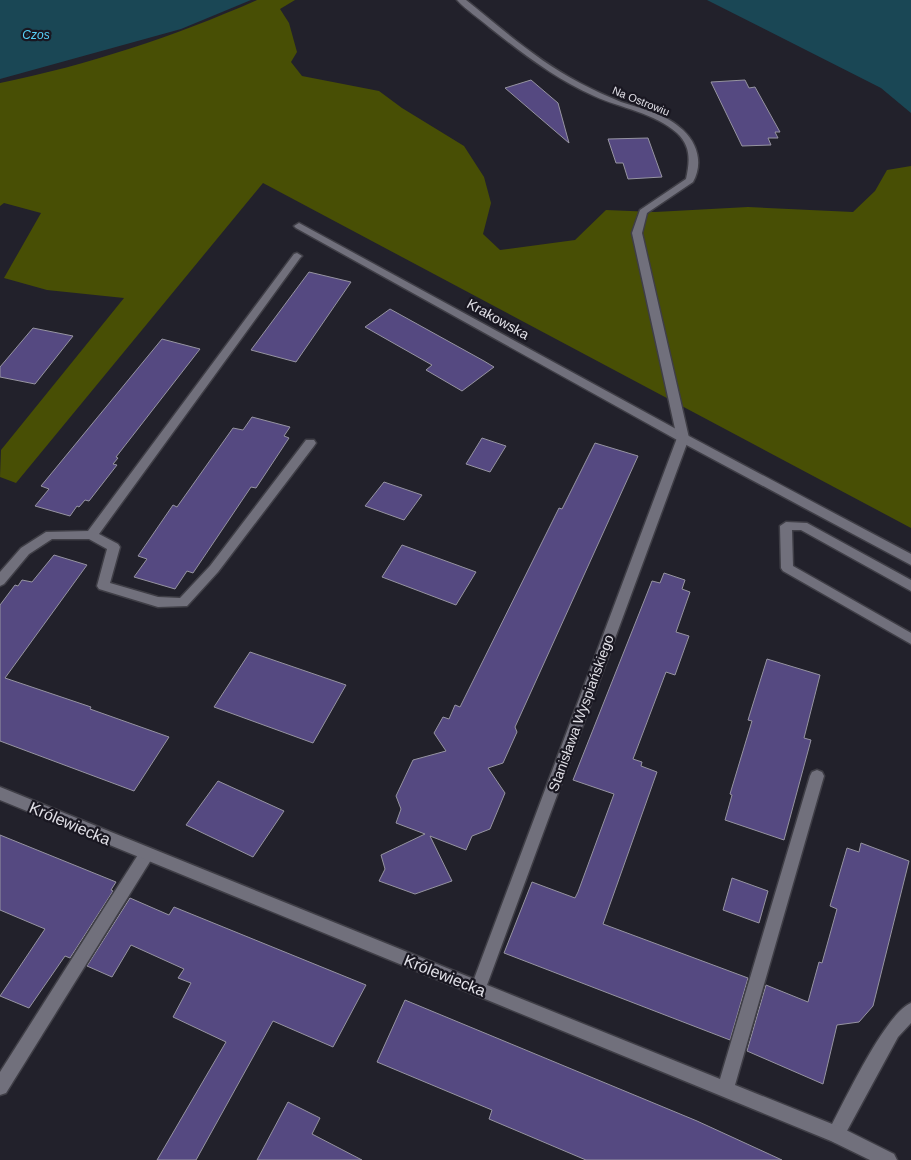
<svg xmlns="http://www.w3.org/2000/svg" width="911" height="1160" font-family="Helvetica,sans-serif">
  <style>
    .forest { fill: #484f05 }
    .water { fill: #1a4755 }
    .building { fill: #554981; stroke: #9694a1 }
    .lines { fill: none; stroke-linecap: round; stroke-linejoin: round }
    .service-casing { stroke: #3f3e46; stroke-width: 3 }
    .pedestrian-casing { stroke: #3f3e46; stroke-width: 3 }
    .minor-casing { stroke: #3f3e46; stroke-width: 3 }
    .service { fill: #71707c; fill-rule: evenodd }
    .pedestrian { fill: #71707c; fill-rule: evenodd }
    .minor { fill: #71707c; fill-rule: evenodd }
    .labels { text-anchor: middle; stroke-width: 4.5; stroke-linejoin: round; paint-order: stroke }
    .far-street-label { font-size: 11px; fill: #e2e1e8; stroke: #191721 }
    .far-water-label { font-size: 12px; font-style: italic; fill: #57d1f8; stroke: #191721 }
    .street-label { font-size: 14px; fill: #e2e1e8; stroke: #191721 }
    .near-street-label { font-size: 16px; fill: #e2e1e8; stroke: #191721 }
  </style>
  <rect width="100%" height="100%" fill="#22212b"/>
  <path class="forest" d="M 257,0 L 295,0 L 280,9 L 289,23 L 297,52 L 291,62 L 302,76 L 379,91 L 402,108 L 464,146 L 484,177 L 491,203 L 483,234 L 500,250 L 575,240 L 606,210 L 655,212 L 748,207 L 853,212 L 875,191 L 887,170 L 911,166 L 911,528 L 263,183 L 16,483 L 0,477 L 1,450 L 124,298 L 47,290 L 4,278 L 41,213 L 4,203 L 0,206 L 0,83 C 88,65 175,36 257,0 Z"/>
  <g class="water">
    <path d="M 0,0 L 251,0 L 181,29 L 0,79 Z"/>
    <path d="M 707,0 L 911,0 L 911,113 L 881,88 Z"/>
  </g>
  <g class="building">
    <path d="M 531,80 L 558,103 L 569,143 L 505,88 Z"/>
    <path d="M 745,80 L 749,88 L 755,87 L 780,132 L 775,132 L 778,138 L 768,138 L 771,145 L 742,146 L 711,82 Z"/>
    <path d="M 648,138 L 662,177 L 628,179 L 623,163 L 616,163 L 608,139 Z"/>
    <path d="M 309,272 L 351,282 L 296,362 L 251,350 Z"/>
    <path d="M 390,309 L 484,361 L 494,367 L 462,391 L 426,370 L 432,365 L 365,327 Z"/>
    <path d="M 33,328 L 73,336 L 35,384 L 0,377 L 0,367 Z"/>
    <path d="M 162,339 L 200,349 L 116,457 L 118,458 L 113,464 L 117,465 L 89,501 L 85,500 L 79,507 L 77,506 L 70,516 L 35,506 L 49,489 L 41,486 Z"/>
    <path d="M 252,417 L 290,427 L 284,436 L 289,438 L 256,488 L 251,487 L 193,573 L 187,571 L 175,589 L 134,577 L 147,559 L 138,556 L 173,505 L 177,507 L 233,428 L 243,430 Z"/>
    <path d="M 482,438 L 506,446 L 490,472 L 466,464 Z"/>
    <path d="M 595,443 L 638,456 L 515,727 L 517,732 L 503,763 L 488,768 L 505,793 L 490,829 L 472,836 L 466,850 L 430,836 L 452,881 L 415,894 L 379,881 L 385,869 L 381,855 L 425,834 L 396,823 L 401,809 L 396,796 L 413,760 L 446,751 L 434,733 L 443,717 L 449,719 L 455,705 L 460,707 L 559,508 L 562,509 Z"/>
    <path d="M 384,482 L 422,495 L 404,520 L 365,506 Z"/>
    <path d="M 402,545 L 476,572 L 456,605 L 382,577 Z"/>
    <path d="M 54,555 L 87,565 L 5,678 L 91,707 L 90,709 L 169,737 L 134,791 L 0,741 L 0,605 L 15,585 L 18,586 L 22,580 L 32,582 Z"/>
    <path d="M 664,573 L 685,580 L 682,589 L 690,592 L 676,632 L 689,636 L 675,675 L 666,672 L 633,759 L 642,762 L 641,766 L 657,772 L 603,924 L 748,978 L 730,1040 L 504,953 L 532,882 L 575,898 L 578,892 L 614,794 L 573,780 L 652,581 L 660,583 Z"/>
    <path d="M 250,652 L 346,685 L 313,743 L 214,707 Z"/>
    <path d="M 767,659 L 820,675 L 804,738 L 811,740 L 784,840 L 725,820 L 732,795 L 730,794 L 752,721 L 748,720 Z"/>
    <path d="M 218,781 L 284,811 L 253,857 L 186,825 Z"/>
    <path d="M 0,835 L 116,882 L 111,890 L 113,891 L 70,958 L 65,956 L 29,1008 L 0,996 L 45,929 L 0,910 Z"/>
    <path d="M 861,843 L 909,861 L 873,1006 L 859,1022 L 837,1025 L 823,1084 L 747,1051 L 766,985 L 808,1002 L 819,962 L 822,963 L 837,909 L 830,906 L 847,848 L 859,852 Z"/>
    <path d="M 732,878 L 768,891 L 759,923 L 723,910 Z"/>
    <path d="M 130,898 L 169,915 L 174,907 L 366,985 L 333,1047 L 273,1021 L 196,1160 L 157,1160 L 226,1042 L 173,1017 L 191,983 L 178,978 L 184,969 L 131,945 L 112,977 L 87,966 Z"/>
    <path d="M 405,1000 L 697,1121 L 782,1160 L 586,1160 L 489,1119 L 492,1110 L 377,1062 Z"/>
    <path d="M 288,1102 L 320,1118 L 312,1134 L 362,1160 L 257,1160 Z"/>
  </g>
  <g class="lines">
    <defs>
      <g id="service">
        <path d="M 297,253 L 302,256 L 300,258 L 99,534 L 118,544 L 120,547 L 110,583 L 158,597 L 180,598 L 210,566 L 306,440 L 314,440 L 316,443 L 314,446 L 218,572 L 187,606 L 158,607 L 99,589 L 97,586 L 107,549 L 89,539 L 52,539 L 29,554 L 4,584 L 0,586 L 0,572 L 21,548 L 46,532 L 88,531 L 294,254 Z"/>
        <path d="M 146,848 L 151,850 L 153,855 L 151,860 L 6,1093 L 0,1095 L 0,1072 L 141,850 Z"/>
        <path d="M 911,1003 L 911,1023 L 898,1037 L 842,1140 L 836,1143 L 830,1140 L 827,1134 L 830,1128 C 845,1100 885,1014 911,1003 Z"/>
      </g>
      <path id="pedestrian" d="M 299,223 L 687,435 L 911,554 L 911,565 L 679,441 L 296,228 L 294,226 Z"/>
      <g id="minor">
        <path d="M 457,0 L 466,0 C 502,29 538,61 580,83 C 593,90 607,96 621,102 C 642,109 666,114 683,130 C 698,144 703,164 693,182 L 647,213 L 642,233 L 689,438 L 487,985 L 720,1079 L 810,776 L 812,772 L 817,770 L 822,772 L 824,776 L 735,1085 L 842,1128 L 894,1154 L 897,1160 L 870,1160 L 831,1141 L 0,800 L 0,787 L 474,979 L 677,438 L 632,233 L 640,210 L 686,179 C 690,161 691,146 677,133 C 655,113 620,108 594,96 C 555,79 522,53 489,27 C 479,18 466,10 457,0 Z"/>
        <path d="M 786,522 L 807,523 L 911,580 L 911,591 L 801,530 L 792,530 L 793,566 L 911,633 L 911,644 L 783,571 L 781,568 L 780,526 Z"/>
      </g>
    </defs>
    <use href="#service" class="service-casing"/>
    <use href="#pedestrian" class="pedestrian-casing"/>
    <use href="#minor" class="minor-casing"/>
    <use href="#service" class="service"/>
    <use href="#pedestrian" class="pedestrian"/>
    <use href="#minor" class="minor"/>
  </g>
  <g class="labels">
    <g class="far-street-label">
      <text transform="translate(641 101) rotate(22)" y="4">Na Ostrowiu</text>
    </g>
    <g class="far-water-label">
      <text x="36" y="39">Czos</text>
    </g>
    <g class="street-label">
      <text transform="translate(498 319) rotate(29)" y="5">Krakowska</text>
      <text transform="translate(581 713) rotate(-70)" y="5">Stanisława Wyspiańskiego</text>
    </g>
    <g class="near-street-label">
      <text transform="translate(70 823) rotate(23)" y="6">Królewiecka</text>
      <text transform="translate(445 975) rotate(22)" y="6">Królewiecka</text>
    </g>
  </g>
</svg>
